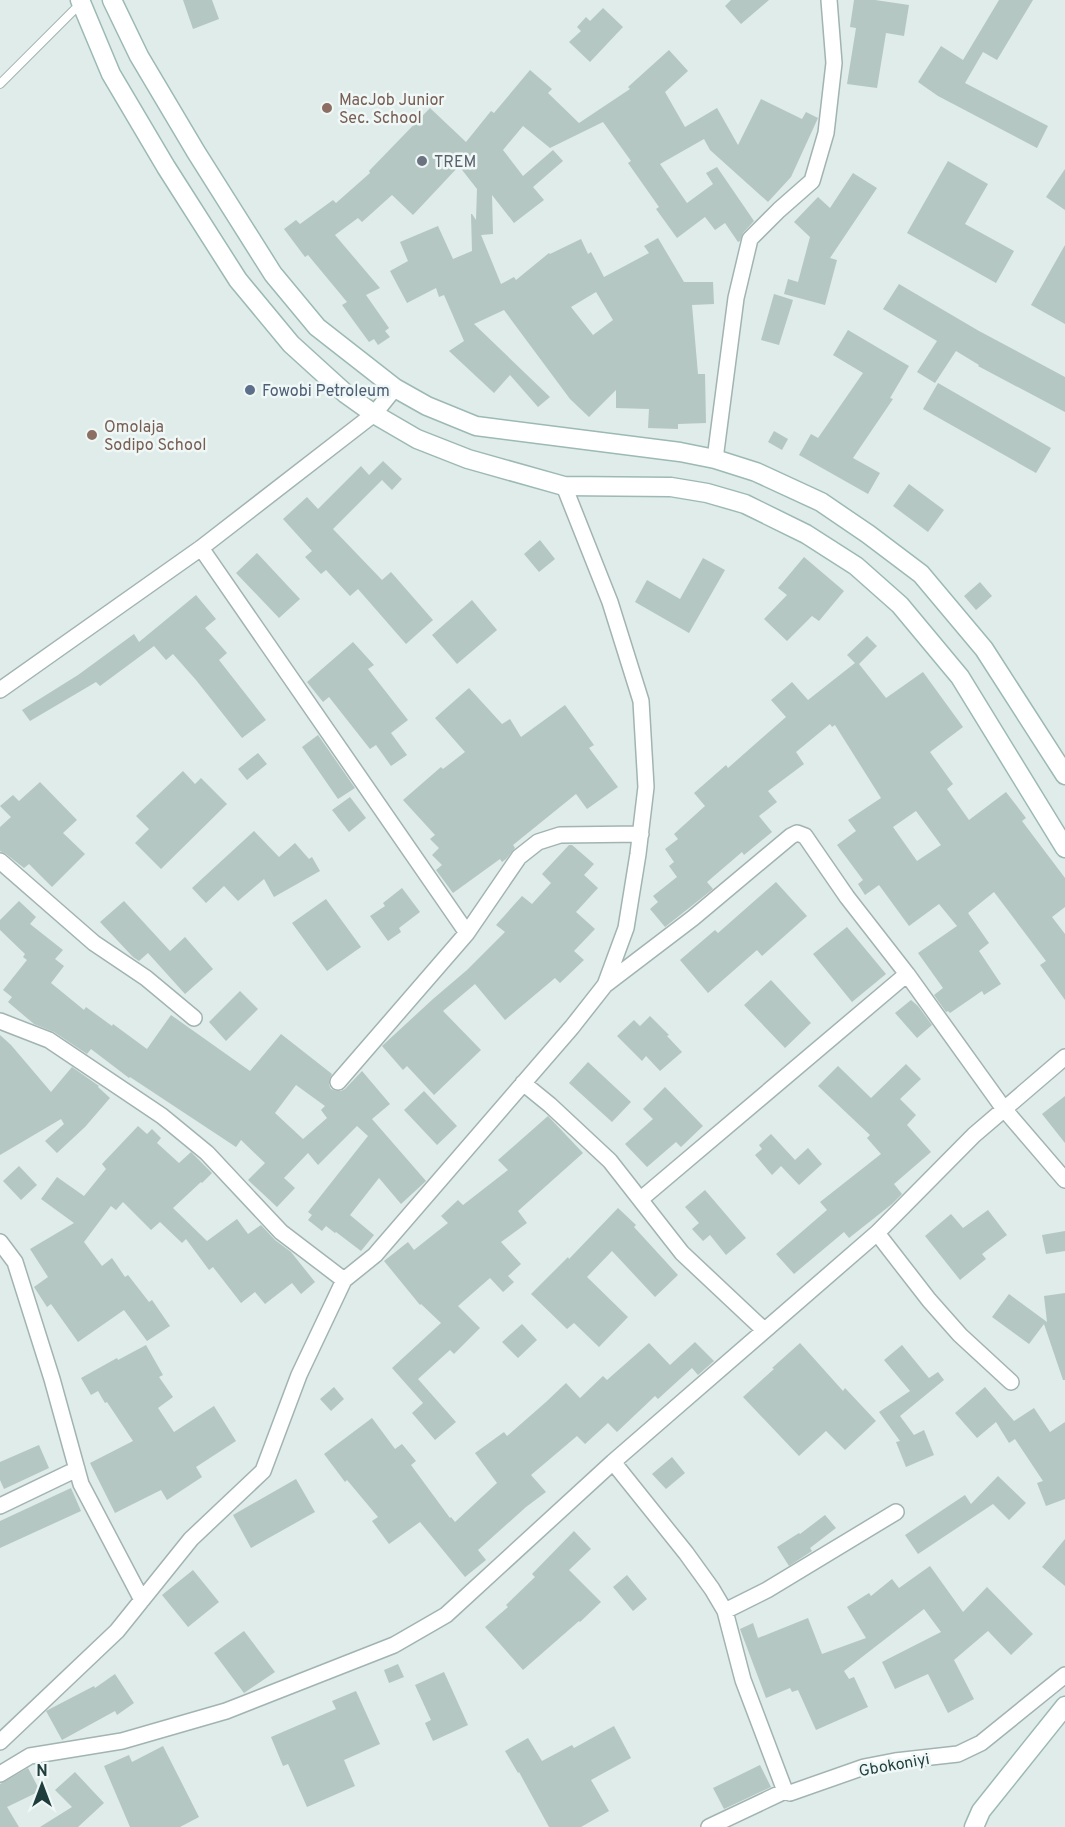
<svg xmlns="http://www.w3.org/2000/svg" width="1065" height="1827" viewBox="0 0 1065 1827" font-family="Overpass,sans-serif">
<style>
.building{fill:#b4c7c2;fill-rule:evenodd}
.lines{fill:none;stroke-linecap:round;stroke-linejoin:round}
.service-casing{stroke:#a1b4b2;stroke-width:10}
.minor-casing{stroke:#a1b4b2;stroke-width:18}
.secondary-casing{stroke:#9cb9b4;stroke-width:21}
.service{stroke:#fff;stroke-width:8}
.minor{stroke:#fff;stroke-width:15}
.secondary{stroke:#fff;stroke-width:18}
.education-dot{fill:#8d6e63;stroke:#eff8f6;stroke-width:2}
.worship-dot{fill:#6b7280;stroke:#eff8f6;stroke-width:2}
.service-dot{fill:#5c6f8a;stroke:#eff8f6;stroke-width:2}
.labels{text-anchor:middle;stroke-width:5;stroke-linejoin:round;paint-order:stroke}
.education-label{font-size:16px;fill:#785e54;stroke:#eff8f6;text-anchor:start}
.worship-label{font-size:16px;fill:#5b616d;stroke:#eff8f6;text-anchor:start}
.service-label{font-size:16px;fill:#4e5e75;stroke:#eff8f6;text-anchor:start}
.street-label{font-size:16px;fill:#1e3d3c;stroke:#eff8f6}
</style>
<rect width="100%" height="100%" fill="#dfece9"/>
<path class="building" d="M183 0H212L219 19 193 29Z
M731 0H769L741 24 725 6Z
M854 0H875L909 5 904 36 886 33 877 88 847 84 856 28 850 27Z
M999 0H1033L997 60 983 52 965 83 1048 126 1037 148 938 96 918 82 941 46 963 60Z
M603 8 623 27 590 62 569 42 581 31 577 27 586 17 590 21Z
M669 50 688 71 665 92 685 127 717 108 738 145 761 99 802 119 806 112 818 118 791 177 768 202 710 150 704 139 660 164 687 203 713 184 706 173 717 167 754 221 743 233 740 241 738 242 725 223 715 230 705 217 677 238 656 209 659 207 628 163 631 161 603 122 550 148 523 126 503 150 523 176 553 150 563 161 533 187 544 200 514 223 492 195 493 234 481 235 501 284 514 277 516 280 549 253 550 254 581 239 588 254 591 252 604 277 649 253 644 246 658 238 684 282H713L714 304 692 305 698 374H705L706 423 678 424V429L648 428 649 409 616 408V390L589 417 570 399 504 310 474 324 550 397 538 407 510 375 494 393 449 351 464 341 444 295 439 297 436 288 407 303 390 271 408 261 400 242 438 226 453 259 472 251 471 214H472L476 220 477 189 459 166 413 215 392 195 362 222 358 218 335 235 380 288 366 295 389 328 385 331 390 337 378 345 374 339 369 342 342 305 347 302 308 255 305 257 284 229 296 220 300 224 333 200 336 203 370 173 369 171 430 108 466 142 491 111 494 113 530 70 552 89 548 93 579 123 630 89 628 87ZM596 292 613 320 593 335 571 307Z
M948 161 988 184 965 224 1014 251 996 283 907 233Z
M1065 169V210L1046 197Z
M853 173 877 188 830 258 837 260 825 305 784 294 788 279 798 282 810 237 794 222 818 197 830 208Z
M1065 245V324L1031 305Z
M899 284 979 331 1065 377V412L978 366 979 365 956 351 935 383 917 372 937 341 883 309Z
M774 294 793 300 779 345 761 340Z
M848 330 909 366 890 398 893 399 853 458 880 473 868 494 799 455 811 434 818 438 863 373 833 355Z
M938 383 1051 448 1036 473 923 409Z
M774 431 788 439 782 450 768 442Z
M383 461 402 479 392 490 382 480 333 529 382 580 391 572 433 620 406 644 358 589 350 596 326 570 321 574 305 557 312 551 283 519 307 497 318 509 361 466 369 475Z
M909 484 944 510 928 532 893 506Z
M540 540 555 559 539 572 524 554Z
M257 553 300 599 279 618 236 573Z
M804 557 844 591 819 621 812 616 787 641 764 619 787 595 778 588Z
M703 558 725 570 689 633 635 602 647 580 680 599Z
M980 582 992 596 976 610 964 596Z
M196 595 216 619 205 628 227 653 219 660 266 720 242 738 196 680 173 654 166 660 154 646 100 686 96 682 30 721 22 710 78 675 134 634 139 642Z
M472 600 497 630 457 664 432 635Z
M867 636 877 646 859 664 886 698 923 672 963 727 930 752 953 784 947 789 969 820 1006 792 1026 818 1022 821 1065 878V907L1052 917 1065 934V1000L1040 965 1046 961 994 892 968 913 989 943 979 951 1001 984 984 995 982 991 950 1013 948 1011 946 1012 934 995 943 988 918 953 957 926 939 904 909 926 879 885 865 895 858 884 863 880 837 845 856 831 848 820 881 798 835 725 832 727 830 724 796 752 804 764 768 791 777 802 759 816 772 832 744 855 742 852 707 882 713 889 665 927 650 909 658 902 653 896 677 877 669 866 674 862 665 849 678 839 674 834 705 806 694 793 726 765 728 768 786 717 771 700 792 682 808 700 855 663 847 655ZM916 811 941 845 917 861 893 827Z
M353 642 374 665 368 669 408 720 391 733 407 755 391 766 376 745 370 749 329 697 323 702 307 682Z
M469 688 502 724 510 719 521 737 565 705 594 745 589 748 618 787 587 809 576 794 513 845 515 848 506 859 502 862 500 859 453 893 436 870 442 865 432 855 439 848 430 839 435 835 403 800 441 767 443 769 465 752 435 718Z
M318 735 355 788 338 799 302 747Z
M258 753 267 764 247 780 238 769Z
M183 771 195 784 201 778 227 804 161 869 135 843 149 829 136 816Z
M40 782 77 820 63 833 85 854 52 887 29 864 24 868 6 854 0 851V827L11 817 0 806 13 795 19 801Z
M350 797 366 818 349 832 332 810Z
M254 831 279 857 295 843 309 859 312 857 320 871 274 897 264 879 238 901 224 886 206 903 192 888Z
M569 845H572L594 864 584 875 598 888 576 912 595 929 574 951 584 960 560 983 555 978 505 1020 475 984 443 1011 481 1050 434 1095 407 1066 403 1070 382 1046 433 999 467 970 505 932 496 925 522 896 532 904 551 883 542 874Z
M776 882 807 916 762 956 757 950 708 993 680 960 715 930 718 933Z
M402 888 420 912 399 928 401 932 388 941 370 916 385 906 383 903Z
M326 899 361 947 327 971 292 923Z
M19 901 36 917 30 924 63 950 55 959 64 966 51 983 84 1010 86 1007 112 1026 113 1024 147 1049 171 1015 250 1071 281 1034 332 1074 329 1080V1085L331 1089 336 1091H341L345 1089 362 1071 390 1104 372 1119 426 1181 401 1204 379 1178 350 1215 374 1235 361 1251 336 1232 335 1233 326 1226 322 1231 308 1220 312 1215 308 1212 368 1136 357 1126 318 1165 308 1153 284 1178 295 1188 277 1207 248 1180 265 1163 241 1140 236 1147 130 1077 129 1078 91 1049 87 1054 54 1032 34 1024 8 1002 12 997 3 990 27 960 23 957 25 954 0 930V920ZM296 1085 325 1106 321 1110 327 1118 303 1139 275 1113Z
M124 901 170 951 185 937 213 969 185 994 148 953 139 961 133 957 100 922Z
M847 927 886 974 852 1002 813 954Z
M771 980 811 1023 785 1048 744 1005Z
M240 991 258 1009 226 1041 209 1022Z
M911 1000 918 1006 932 1025 917 1038 895 1013Z
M650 1016 669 1035 667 1036 682 1052 660 1071 646 1056 642 1061 617 1036 634 1020 640 1026Z
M0 1035 11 1045 51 1092 72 1067 99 1086 98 1087 110 1098 85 1127 57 1153 45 1141 64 1124 61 1119 0 1155Z
M588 1062 631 1102 612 1122 569 1083Z
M906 1064 921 1079 900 1099 916 1115 907 1125 931 1152 894 1184 902 1194 892 1204 849 1238 844 1232 794 1274 776 1254 827 1210 820 1202 881 1154 867 1138 870 1135 818 1086 838 1066 871 1098Z
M665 1087 703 1126 681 1147 676 1142 647 1167 625 1144 653 1119 643 1109Z
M424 1091 457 1126 437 1145 404 1110Z
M1065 1096V1143L1042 1114Z
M548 1116 583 1153 518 1211 527 1223 501 1242 521 1264 508 1276 514 1282 503 1292 490 1278 458 1306 480 1328 454 1354 450 1350 418 1379 456 1422 435 1440 412 1413 423 1403 392 1368 441 1323 421 1304 420 1305 384 1261 408 1242 414 1250 448 1223 441 1216 458 1200 463 1205 508 1170 498 1160Z
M138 1126 147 1134 152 1129 161 1138 157 1143 179 1163 191 1152 212 1173 202 1183 201 1182 173 1208 207 1241 237 1219 248 1234 261 1225 275 1240 291 1252 315 1282 301 1294 292 1283 265 1304 255 1292 241 1303 213 1267 209 1270 186 1239 182 1243 160 1222 151 1230 123 1202 116 1210 111 1206 84 1242 102 1266 112 1258 125 1277 128 1275 149 1302 152 1300 170 1326 147 1341 124 1310 78 1342 51 1304 47 1307 34 1287 48 1277 30 1249 74 1223 41 1199 57 1177 84 1196 106 1169 102 1164Z
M771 1134 795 1160 808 1148 822 1164 799 1185 781 1166 772 1175 755 1155 762 1149 759 1145Z
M19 1166 37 1185 21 1200 3 1181Z
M705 1190 746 1238 726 1255 710 1235 703 1241 692 1229 699 1223 685 1207Z
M618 1208 636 1225 634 1227 678 1275 655 1297 612 1251 587 1277 628 1317 599 1347 574 1323 567 1329 531 1294 568 1257 569 1259Z
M988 1210 1007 1235 982 1254 986 1259 960 1280 925 1236 951 1214 963 1228Z
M1065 1231V1251L1046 1254 1042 1235Z
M1065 1293V1380H1063L1044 1324 1029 1344 992 1317 1009 1294 1047 1322 1044 1296Z
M522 1324 537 1340 518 1358 502 1342Z
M695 1342 714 1361 698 1375 692 1368 658 1399 655 1396 617 1432 608 1423 585 1444 577 1436 531 1475 546 1492 526 1507 478 1550 486 1560 465 1577 420 1522 389 1544 372 1521 378 1517 347 1480 345 1482 324 1454 372 1418 395 1449 402 1444 416 1461 411 1465 450 1518 451 1517 455 1522 497 1483 475 1453 504 1432 507 1436 546 1402 566 1383 580 1398 603 1376 607 1380 649 1343 670 1365Z
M800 1343 843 1391 845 1388 876 1421 845 1450 826 1431 799 1456 743 1397 774 1369 772 1368Z
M146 1345 163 1375 159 1377 173 1397 158 1408 174 1432 214 1406 236 1441 196 1467 202 1477 167 1500 161 1490 115 1513 90 1463 133 1441 107 1402 105 1403 98 1391 91 1395 81 1378 117 1358 118 1360Z
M902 1345 929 1378 938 1372 944 1380 900 1416 914 1435 924 1430 934 1455 906 1467 896 1442 900 1441 879 1412 910 1391 884 1360Z
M334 1387 344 1399 331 1411 320 1399Z
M985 1387 1014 1421 1034 1408 1050 1432 1065 1422V1499L1046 1506 1037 1483 1043 1481 1015 1439 1009 1443 996 1422 977 1438 955 1413Z
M39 1445 49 1468 4 1489 0 1480V1462Z
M672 1457 685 1473 666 1489 652 1474Z
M998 1476 1026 1503 1009 1520 993 1504 918 1554 905 1535 965 1495 971 1504Z
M296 1479 315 1512 251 1548 233 1515Z
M71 1488 81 1511 0 1548V1521Z
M825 1515 836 1528 810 1548 812 1551 789 1566 777 1547 799 1533 800 1534Z
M574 1531 591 1549 569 1570 601 1602 580 1622 579 1621 523 1670 485 1627 508 1607 506 1605 535 1577 532 1574Z
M1065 1539V1586L1042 1567Z
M930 1566 963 1612 987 1587 1033 1634 1011 1655 988 1631 954 1660 974 1699 948 1713 928 1674 895 1689 882 1662 941 1632 924 1609 844 1671 849 1679 854 1677 868 1707 816 1730 798 1690 792 1692 790 1688 766 1698 740 1629 753 1623 758 1638 808 1618 822 1654 866 1638 847 1607 869 1593 871 1596 892 1579 899 1588Z
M193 1570 219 1602 188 1627 162 1595Z
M627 1575 647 1599 633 1611 613 1587Z
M244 1631 275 1672 244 1693 214 1653Z
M398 1664 404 1677 389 1683 384 1670Z
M444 1672 468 1725 433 1741 425 1723 431 1720 415 1685Z
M115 1674 134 1703 117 1715 115 1711 62 1740 46 1711 94 1686 95 1688Z
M356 1691 380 1744 344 1760 355 1786 307 1807 288 1764 283 1766 271 1737 336 1709 332 1701Z
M614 1726 631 1758 591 1780 609 1811 581 1827H549L519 1772 518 1773 505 1751 528 1738 542 1761 572 1745 574 1748Z
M163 1746 199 1817 180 1827H130L104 1766 129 1755 132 1762Z
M760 1765 771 1787 724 1809 713 1788Z
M28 1768 40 1791 7 1807 19 1827H0V1784Z
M75 1772 104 1803 78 1827H40L72 1807 55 1790Z"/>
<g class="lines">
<g class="service-casing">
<path id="service" d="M0 84 80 4"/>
</g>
<g class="minor-casing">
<path id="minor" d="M715 459 736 298 750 239 779 210 812 181 826 133 834 63 829 0
M201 548 467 933
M0 690 201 548 374 414 395 388
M0 861 94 943 146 978 194 1018
M605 985 693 918 791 836 797 833 805 836 847 897 907 974 1004 1109 1065 1180
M0 1021 49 1040 162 1116 207 1153 281 1232 344 1280
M338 1082 467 933 519 857 538 842 560 835 641 834
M523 1083 550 1105 610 1161 682 1253 764 1330
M641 1199 907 974
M877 1233 929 1300 960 1335 1011 1382
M0 1242 15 1262 52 1379 81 1484 142 1600
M613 1462 686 1553 712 1589 725 1611 743 1680 785 1791
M0 1506 77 1469
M725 1611 767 1590 896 1512
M0 1742 117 1631 191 1539 263 1471 299 1375 344 1280 375 1255 572 1027 605 985 626 928 638 854 646 787 641 701 610 602 564 486
M0 1774 30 1756 122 1741 226 1711 394 1645 446 1615 613 1462 877 1233 974 1135 1065 1057
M709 1827 785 1791 790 1793 864 1767 895 1761 958 1754 981 1743 1065 1675"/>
</g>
<g class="secondary-casing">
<path id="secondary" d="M80 0 111 74 166 167 238 280 291 344 346 394 374 414 417 439 468 459 564 486 671 487 707 493 745 504 806 534 856 566 900 605 960 677 1065 848
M112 0 139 56 196 152 273 274 317 327 395 388 427 406 476 426 680 452 715 459 756 472 821 502 868 534 921 574 984 649 1065 775
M974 1827 981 1811 1065 1706"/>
</g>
<use href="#service" class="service"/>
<use href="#minor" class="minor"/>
<use href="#secondary" class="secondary"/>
</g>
<g class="education-dot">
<circle cx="327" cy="108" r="6"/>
<circle cx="92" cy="435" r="6"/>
</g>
<circle class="worship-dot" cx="422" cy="161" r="6"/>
<circle class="service-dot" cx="250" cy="390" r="6"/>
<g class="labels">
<g class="education-label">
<text x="339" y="105">MacJob Junior<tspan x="339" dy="18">Sec. School</tspan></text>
<text x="104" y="432">Omolaja<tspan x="104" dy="18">Sodipo School</tspan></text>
</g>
<g class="worship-label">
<text x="434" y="167">TREM</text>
</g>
<g class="service-label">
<text x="262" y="396">Fowobi Petroleum</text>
</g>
<g class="street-label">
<text transform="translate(894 1764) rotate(-10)" y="6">Gbokoniyi</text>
</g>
</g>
<g transform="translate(42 1785)" stroke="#eff8f6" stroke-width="4.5" paint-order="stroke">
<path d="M0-4.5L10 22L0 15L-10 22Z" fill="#1e3d3c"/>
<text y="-9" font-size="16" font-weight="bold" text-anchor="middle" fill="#1e3d3c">N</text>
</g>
</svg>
